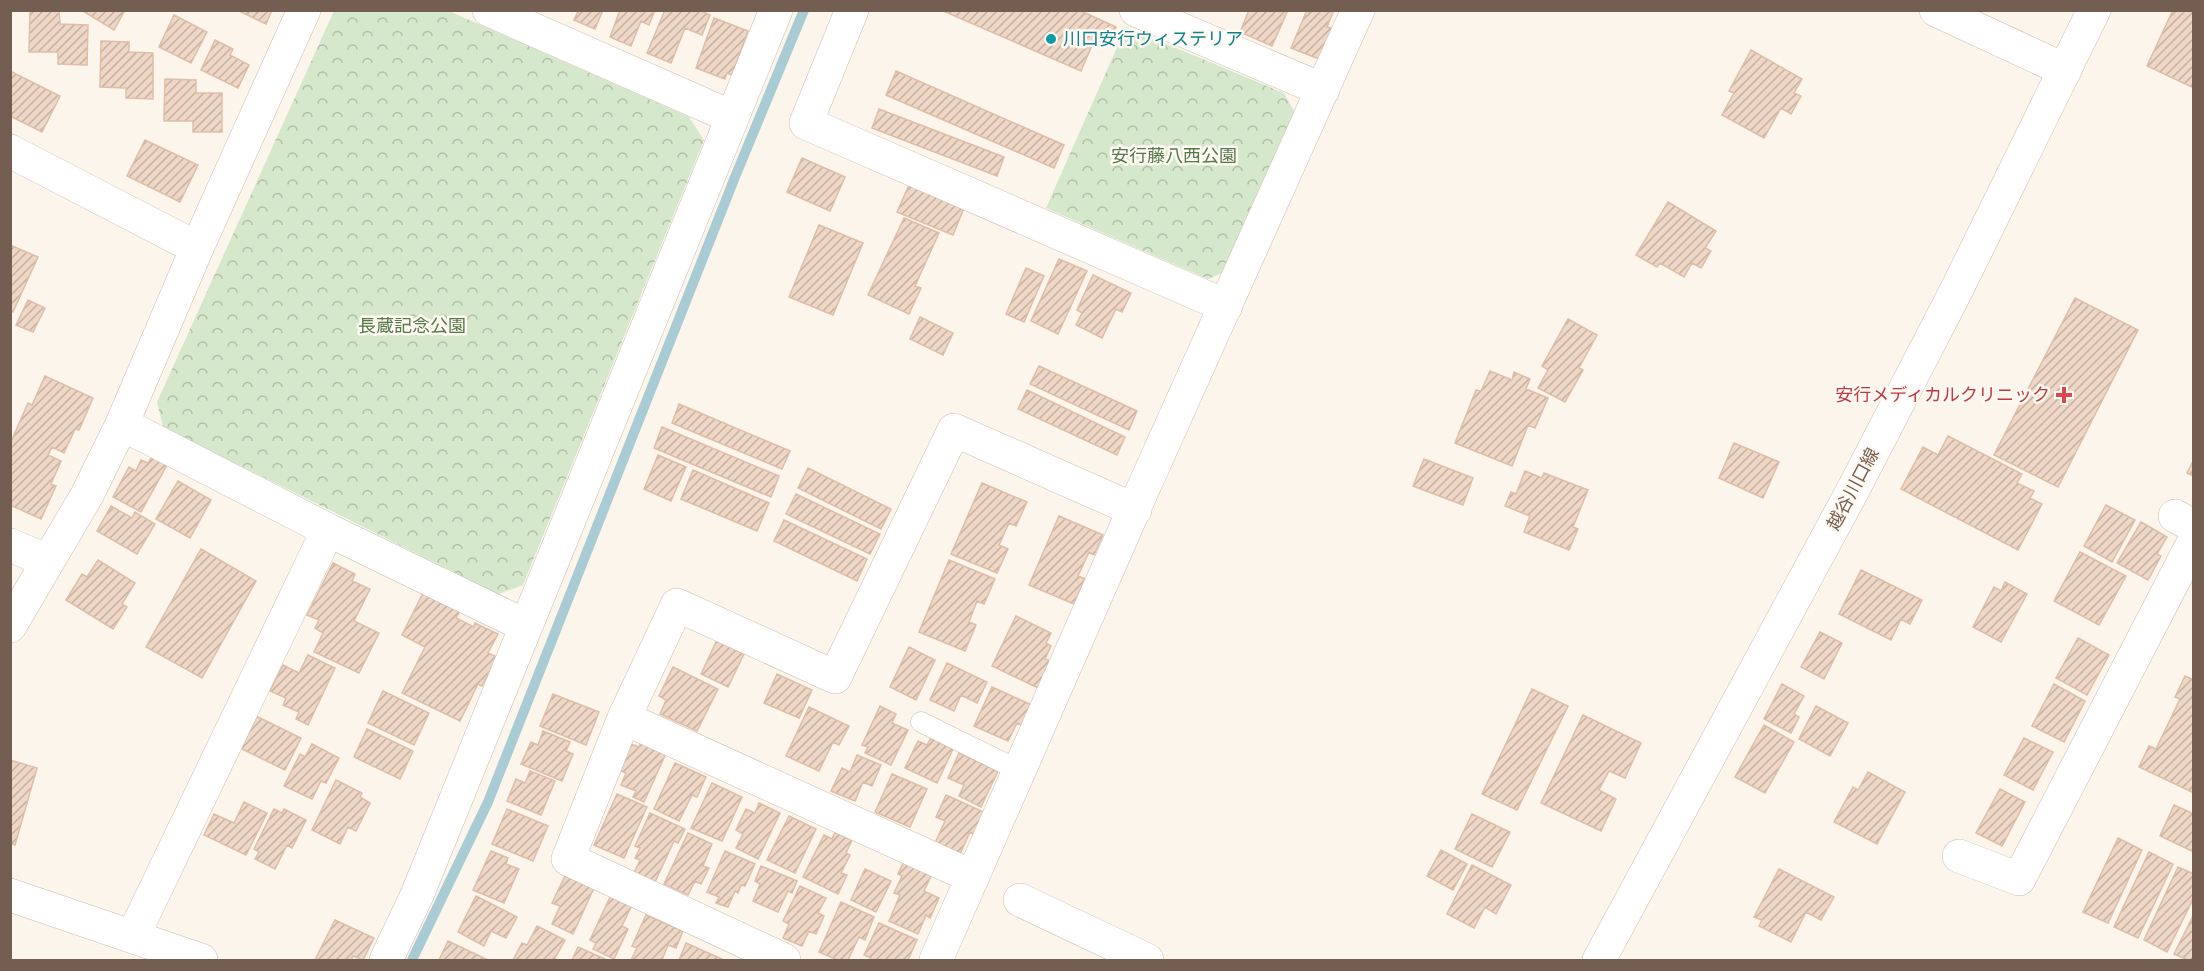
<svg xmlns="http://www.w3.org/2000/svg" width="2204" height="971" viewBox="0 0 2204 971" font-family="Roboto,'Noto Sans JP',sans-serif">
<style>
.park{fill:url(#park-crowns)}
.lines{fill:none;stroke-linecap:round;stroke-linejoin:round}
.stream{stroke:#a9ccd4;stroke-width:10}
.building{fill:url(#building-hatch);stroke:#dfbea8;stroke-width:1.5}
.service-casing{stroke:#cdbeb2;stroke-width:21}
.minor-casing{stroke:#cdbeb2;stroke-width:34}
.tertiary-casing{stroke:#cdbeb2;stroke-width:34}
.secondary-casing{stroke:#cfbfb0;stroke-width:34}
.service{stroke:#fff;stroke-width:20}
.minor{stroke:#fff;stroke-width:33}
.tertiary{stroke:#fff;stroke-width:33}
.secondary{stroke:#fff;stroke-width:33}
.culture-dot{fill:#0f9aa8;stroke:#fef9f2;stroke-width:2}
.health-dot{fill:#e0444e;stroke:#fef9f2;stroke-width:2}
.labels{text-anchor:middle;stroke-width:5;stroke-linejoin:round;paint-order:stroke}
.culture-label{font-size:18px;fill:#0d838f;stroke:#fef9f2;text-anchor:start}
.park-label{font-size:18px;fill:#56784a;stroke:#fef9f2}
.health-label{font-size:18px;fill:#be3a42;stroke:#fef9f2;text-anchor:end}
.street-label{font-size:18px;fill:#745e51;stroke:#fef9f2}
</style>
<defs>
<pattern id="park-crowns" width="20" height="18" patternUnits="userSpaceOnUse" patternTransform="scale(1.5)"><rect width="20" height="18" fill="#d6e8cb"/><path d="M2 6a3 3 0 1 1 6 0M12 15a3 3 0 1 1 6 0" fill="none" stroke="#b2bfa7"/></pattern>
<pattern id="building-hatch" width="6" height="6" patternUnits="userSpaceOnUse" patternTransform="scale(1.5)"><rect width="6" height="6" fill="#eed7c6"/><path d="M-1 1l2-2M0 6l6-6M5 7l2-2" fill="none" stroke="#c5b2a3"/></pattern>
</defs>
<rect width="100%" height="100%" fill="#fbf5ec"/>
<path class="park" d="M334 11H449L689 117 704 140 523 585 498 594 163 427 157 402Z
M1126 27 1284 93 1297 117 1227 271 1208 279 1046 208Z"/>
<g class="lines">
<path class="stream" d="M412 960 488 802 735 177 804 10"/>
</g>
<path class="building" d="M30 10 59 11 60 24 88 25 87 65 58 64V52H29Z
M81 10H125L114 30Z
M237 10H272L266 24Z
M576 10H603L595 29 574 20 578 11Z
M620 10H655L649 25 641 21 631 46 610 37Z
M665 10H699L710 15 702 35 685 28 671 63 647 53Z
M941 10H1079L1116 27 1110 42 1096 36 1081 71Z
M1249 10H1288L1272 46 1240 32Z
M1307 10H1334L1327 27 1332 28 1319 59 1291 48Z
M2173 10H2194V88L2147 66Z
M174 15 207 32 191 63 159 47Z
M714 18 748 31 732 75 727 73 725 79 696 68Z
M215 40 233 49 230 55 249 65 238 88 201 70Z
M101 41 129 42V52L153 53V99L126 98V88L100 87Z
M1751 50 1802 79 1794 93 1801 96 1791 114 1781 108 1764 138 1722 115 1734 93 1729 91Z
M10 71 60 96 42 132 10 116Z
M896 71 1064 145 1054 168 886 95Z
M165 79 196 80V93H222V132H193V121H164Z
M879 109 1004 157 997 176 872 128Z
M145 140 198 165 180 202 127 176Z
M802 158 845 177 830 211 787 192Z
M909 185 964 208 953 235 897 212Z
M1668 202 1716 231 1705 248 1711 251 1701 268 1692 263 1684 277 1660 263 1657 267 1636 255Z
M904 218 939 233 915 286 921 288 909 314 868 295Z
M819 225 863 243 833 315 789 297Z
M10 245 38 257 13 312 10 310Z
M1059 259 1087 271 1058 334 1031 321Z
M1026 268 1044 276 1024 322 1006 314Z
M1093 275 1131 293 1122 312 1116 309 1102 338 1076 325 1082 313 1077 310Z
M2075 298 2138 330 2058 487 1994 455Z
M28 300 45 308 33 332 16 325Z
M920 317 953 333 943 355 910 339Z
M1568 319 1597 335 1579 368 1583 370 1565 402 1538 388 1548 370 1542 366Z
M1039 366 1137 411 1129 430 1030 384Z
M1490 371 1512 380 1514 372 1530 379 1526 389 1548 398 1535 428 1528 425 1512 466 1455 443 1476 390 1481 391Z
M45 376 93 398 79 430 75 429 64 453 52 447 48 455 61 461 51 484 56 486 41 519 10 505V444L28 403 32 405Z
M1027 390 1125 437 1117 455 1018 409Z
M679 404 790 451 782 469 672 423Z
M662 427 779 476 771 497 654 448Z
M1948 436 2022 474 2017 483 2034 491 2030 498 2042 504 2018 550 1901 489 1923 447 1938 455Z
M1734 443 1779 462 1763 498 1719 478Z
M658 455 686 467 671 501 644 489Z
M152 457 167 465 141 512 113 497 129 467 136 471 141 460 148 463Z
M1424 459 1473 478 1463 505 1413 486Z
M2194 459V476L2187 473Z
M808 468 891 509 881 529 798 488Z
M693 470 769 503 757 531 681 499Z
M1525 471 1542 478 1544 473 1588 490 1573 527 1578 529 1569 550 1524 532 1530 516 1505 506 1511 492 1516 494Z
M178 481 211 500 190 538 156 519Z
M982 483 1027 502 1016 526 1009 523 999 545 1008 549 997 573 951 554Z
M796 494 880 534 870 554 786 514Z
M2106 505 2135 520 2112 562 2084 546Z
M111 506 132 518 135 512 155 524 137 554 97 531Z
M1059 516 1103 535 1094 555 1089 552 1078 576 1085 579 1074 604 1029 585Z
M784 520 867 559 857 581 774 541Z
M2141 522 2167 537 2157 554 2161 556 2148 580 2117 563Z
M201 549 256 581 202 678 146 647Z
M2080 552 2126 576 2099 625 2054 601Z
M98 560 135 583 122 604 127 607 113 629 66 600 82 574 87 577Z
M949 560 995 579 984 604 977 601 969 622 976 625 965 651 919 632Z
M333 563 355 574 352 581 370 589 354 621 379 633 359 673 314 652 323 633 315 628 319 620 307 615Z
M1861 570 1922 600 1910 624 1901 619 1891 640 1839 614Z
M2005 582 2027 594 2001 642 1973 627 1994 587 2001 591Z
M423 593 460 611 456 618 474 627 475 623 498 634 488 653 497 657 482 686 478 684 460 721 402 693 425 647 402 635Z
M1016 616 1051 633 1046 643 1051 646 1045 659 1051 661 1038 688 992 666Z
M1820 632 1842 643 1824 679 1801 667Z
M2078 638 2109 655 2087 695 2056 678Z
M717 640 744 654 728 687 701 674Z
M909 647 935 660 916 700 890 687Z
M308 655 335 668 308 725 296 719 299 712 283 705 286 698 270 691 283 665 299 673Z
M947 663 987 682 977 703 961 695 954 711 930 700Z
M673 667 718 689 697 731 660 714 666 700 659 696Z
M777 674 812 690 799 718 764 703Z
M2185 676 2194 680V793L2139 767 2149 746 2156 749 2180 699 2175 697Z
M1782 684 1804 696 1794 714 1799 717 1791 733 1764 719Z
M2054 684 2085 701 2064 742 2032 726Z
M992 687 1036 707 1027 728 1017 723 1008 741 974 726Z
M1532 689 1568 706 1517 810 1482 794Z
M383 691 429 713 414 745 368 723Z
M553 694 599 712 586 745 540 726Z
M880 706 896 714 892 723 908 730 891 765 865 753 868 747 862 745Z
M1816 706 1848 723 1830 756 1799 739Z
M809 707 849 726 839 745 833 742 819 771 786 756Z
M1583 715 1641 743 1625 778 1609 771 1599 790 1616 799 1601 831 1541 803Z
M256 716 301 738 285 770 240 748Z
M1764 725 1794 742 1765 793 1735 777Z
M367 729 413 751 400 779 354 757Z
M543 731 570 742 566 751 573 754 562 781 521 764 531 742 538 745Z
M931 738 953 749 937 783 905 768 918 741 927 745Z
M2024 738 2053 752 2033 790 2004 775Z
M642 740 667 751 644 802 633 797 636 791 621 785 626 773 619 770 631 744 639 747Z
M312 744 339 758 326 783 321 781 312 799 284 786 300 754 305 757Z
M959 753 998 771 981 807 959 796 964 785 948 778Z
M857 755 881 765 872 786 863 782 855 801 831 791 842 768 850 772Z
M10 760 37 768 15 845 10 843Z
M675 763 706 777 697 797 692 795 679 821 654 809Z
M530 771 555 781 541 815 507 801 516 779 525 783Z
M1868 772 1905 792 1877 844 1834 822 1853 787 1858 790Z
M892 774 927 789 910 827 875 812Z
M336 780 362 793 360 797 370 803 356 831 348 827 340 844 312 830Z
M712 783 742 797 722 841 691 828Z
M2000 789 2025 802 2002 846 1976 833Z
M617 794 647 807 624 858 594 845Z
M946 795 986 813 976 835 970 832 960 854 935 843 945 821 936 817Z
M244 802 267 813 246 855 204 835 214 814 234 823Z
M759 803 780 813 758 859 736 848 743 834 736 830 746 809 755 813Z
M2174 805 2194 814V852L2160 836Z
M274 809 282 813 284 809 306 820 292 848 287 845 275 869 255 859 259 852 254 849Z
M507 809 548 826 533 861 492 844Z
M650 813 685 829 678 843 674 841 655 882 634 873 640 860 635 858 640 848 635 846Z
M1472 814 1510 832 1492 867 1455 849Z
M789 816 816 829 795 873 767 860Z
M835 832 852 840 846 853 850 855 841 873 847 875 838 894 803 877 824 835 832 839Z
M688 833 712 844 703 866 709 868 701 884 695 881 688 895 664 884Z
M2118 838 2142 850 2108 923 2083 912Z
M1441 850 1467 864 1453 890 1427 876Z
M491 851 508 858 506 864 519 869 504 903 473 890Z
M725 851 755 864 745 886 741 885 738 893 735 891 728 907 716 903 719 897 707 892Z
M2149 852 2173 864 2138 938 2114 927Z
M904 861 932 874 924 891 939 898 930 918 926 915 918 934 889 921 900 895 894 893 902 876 898 874Z
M1472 865 1511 885 1496 914 1485 907 1474 928 1447 914Z
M761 866 797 881 792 893 788 891 778 912 753 901 760 884 755 881Z
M2178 867 2194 874V897L2167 952 2144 940Z
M865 869 891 881 876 912 851 900Z
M1779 869 1834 897 1821 920 1806 912 1791 942 1759 926 1762 920 1754 917Z
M565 876 594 888 573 934 552 924 560 906 552 903Z
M800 886 826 898 818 913 824 916 816 934 809 931 802 946 783 938 789 924 783 921Z
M611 895 632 905 622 926 628 929 614 959 593 949 596 943 590 940Z
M476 896 517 917 506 938 491 931 484 946 458 932Z
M841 902 874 917 865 940 859 937 848 960H838L819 952Z
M2194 914V960H2188L2174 954Z
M646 915 683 931 676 948 668 945 662 960H631L637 948 632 946Z
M335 920 374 938 363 960 353 956 351 960H315Z
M879 923 917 940 908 960H870L871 958 864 955Z
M537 926 565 940 554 960H513L522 943 527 945Z
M448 941 488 960H439Z
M686 943 724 960H679Z
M578 947 607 960H572Z"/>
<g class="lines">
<g class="service-casing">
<path id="service" d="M921 722 1020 771"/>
</g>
<g class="minor-casing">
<path id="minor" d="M489 10 732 117
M852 10 806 123 1226 306
M1136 10 1323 90
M1936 10 2065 70
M10 151 197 248
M122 424 328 530 526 626
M2175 516 2194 526
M10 545 47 561
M624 718 677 605 835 677 954 430 1135 510
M1959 856 2019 879 2194 541
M10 895 201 960
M1020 900 1147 960
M133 936 328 530
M386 960 417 895 776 10
M784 960 568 859 624 718 973 877
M936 960 1142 491 1358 10"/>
</g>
<g class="tertiary-casing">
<path id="tertiary" d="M10 626 87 495 122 424 197 248 304 10"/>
</g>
<g class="secondary-casing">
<path id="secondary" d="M1599 960 1854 488 1957 289 2094 10"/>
</g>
<use href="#service" class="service"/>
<use href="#minor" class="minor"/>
<use href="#tertiary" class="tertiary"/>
<use href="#secondary" class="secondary"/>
</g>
<circle class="culture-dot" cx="1051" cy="39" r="6"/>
<path class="health-dot" d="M2061 386h6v6h6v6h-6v6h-6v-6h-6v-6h6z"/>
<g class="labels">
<g class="culture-label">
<text x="1063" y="45">川口安行ウィステリア</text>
</g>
<g class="park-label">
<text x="1174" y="162">安行藤八西公園</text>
<text x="412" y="332">長蔵記念公園</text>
</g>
<g class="health-label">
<text x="2050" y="401">安行メディカルクリニック</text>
</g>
<g class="street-label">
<text transform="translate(1853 489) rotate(-62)" y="6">越谷川口線</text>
</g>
</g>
<rect width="2204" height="971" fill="none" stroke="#745e51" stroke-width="24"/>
</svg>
